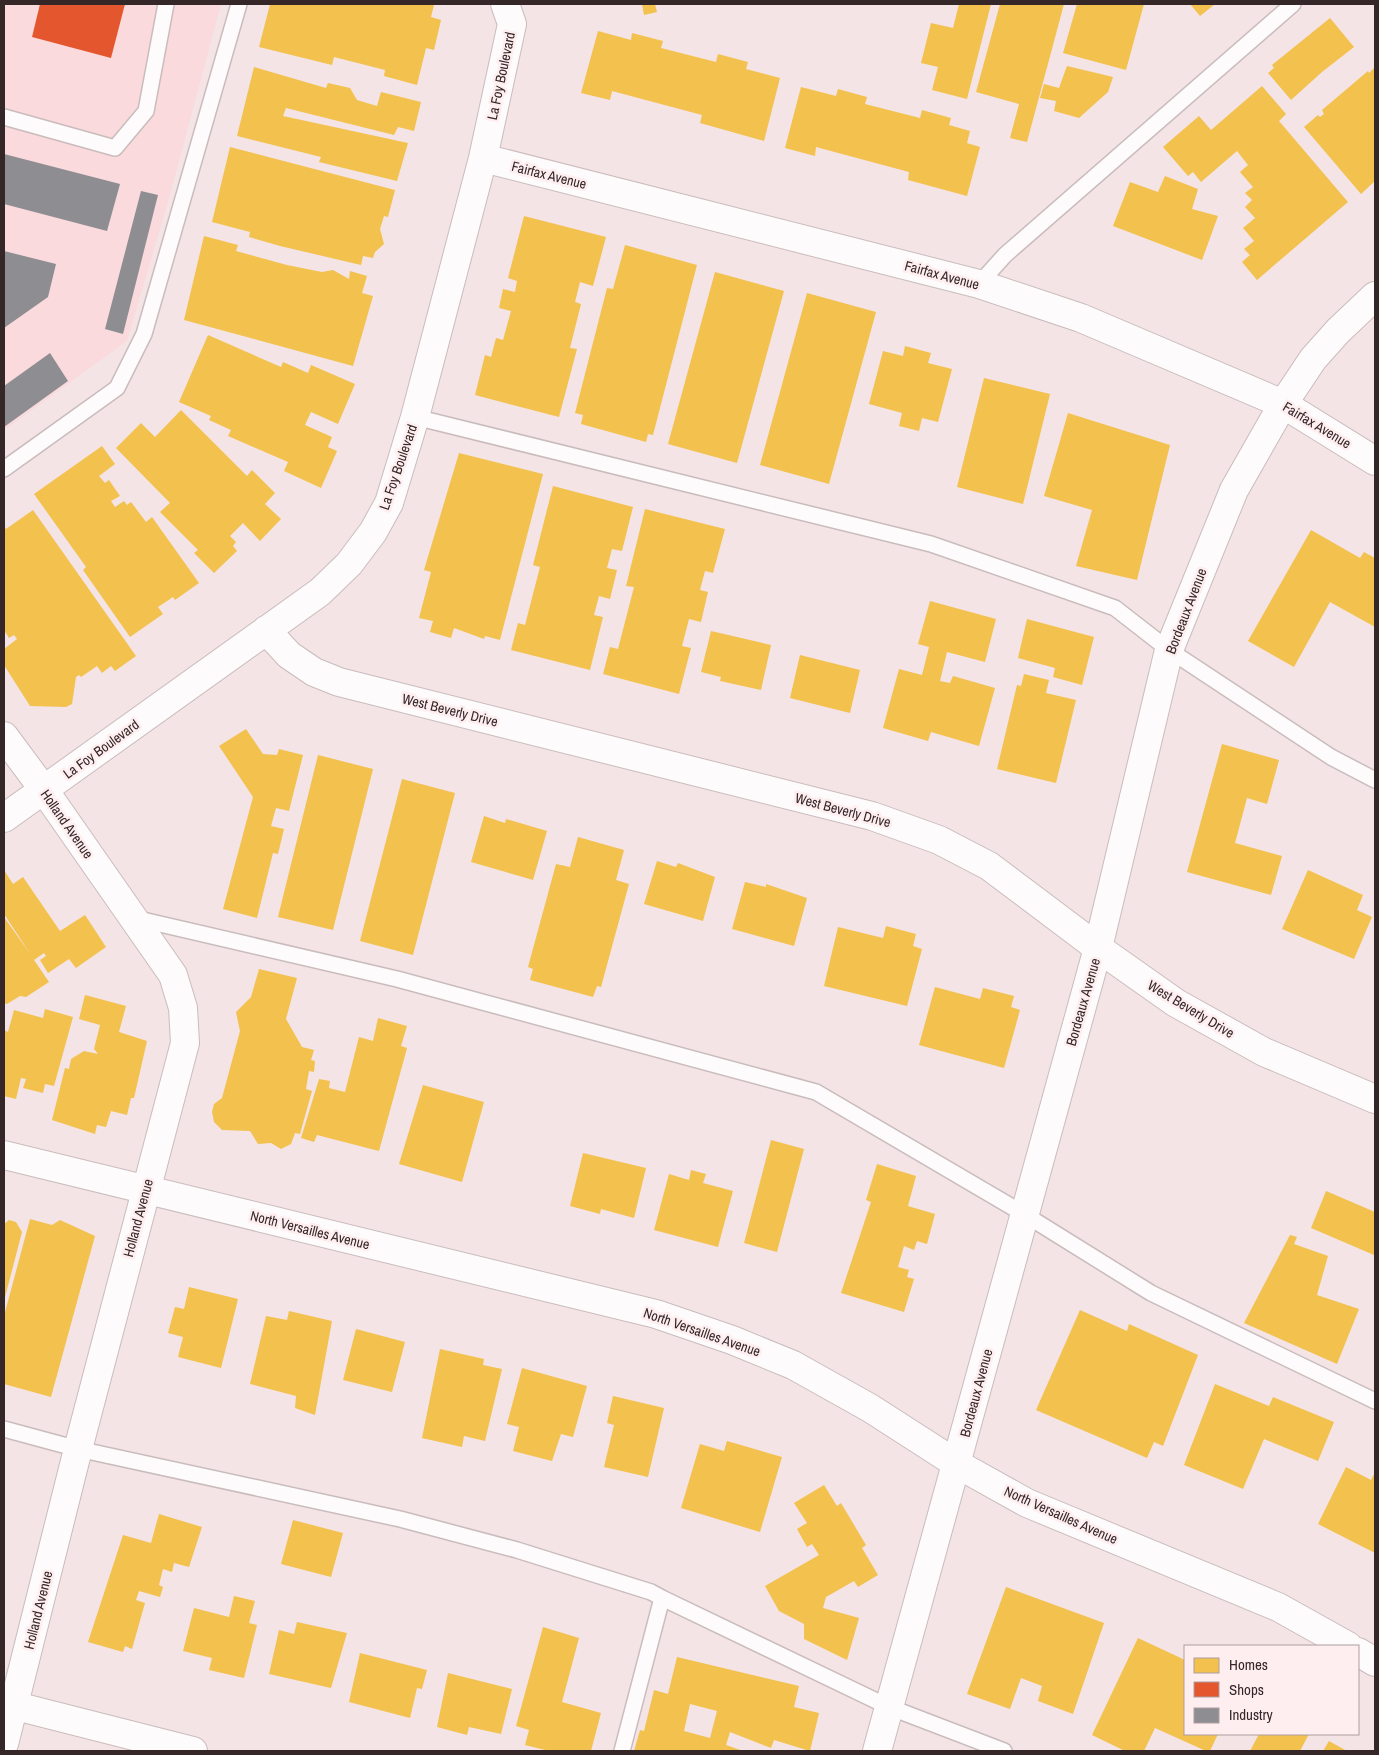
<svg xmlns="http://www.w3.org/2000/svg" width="1379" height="1755" viewBox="0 0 1379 1755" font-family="'Archivo Narrow',sans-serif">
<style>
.built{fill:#fadadc}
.homes{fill:#f2c14e;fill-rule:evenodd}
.shops{fill:#e4572e}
.industry{fill:#8d8d92}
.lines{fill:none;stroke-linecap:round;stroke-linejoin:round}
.service-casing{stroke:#cabcbd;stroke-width:18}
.minor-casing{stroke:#cabcbd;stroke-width:30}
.service{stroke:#fdfbfb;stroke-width:15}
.minor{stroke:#fdfbfb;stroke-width:28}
.labels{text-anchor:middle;stroke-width:5;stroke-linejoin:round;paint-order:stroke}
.street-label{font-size:14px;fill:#352728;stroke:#feeef0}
</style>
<rect width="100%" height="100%" fill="#f4e4e5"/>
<path class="built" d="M4 4H221L169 198 127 341 4 430Z"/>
<path class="homes" d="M270 4H427L434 5 431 17 441 20 434 50 426 48 417 85 384 76 385 70 334 57 332 65 259 47Z
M642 4H655L657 12 644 15Z
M959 4H991L967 99 932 90 938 67 921 63 931 23 953 28Z
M1000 4H1064L1027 142 1010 138 1019 104 976 92Z
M1077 4H1144L1126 70 1063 53Z
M1190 4H1215L1200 16Z
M1330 18 1354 47 1322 72 1291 100 1268 73 1274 68 1272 65Z
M598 31 631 40 632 33 663 41 661 48 716 62 718 54 748 62 746 69 780 78 764 141 700 123 702 115 612 91 610 100 581 93Z
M1067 66 1113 77 1108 92 1079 118 1054 111 1056 101 1040 98 1044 84 1059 88Z
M254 67 326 88 328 83 350 88 357 100 377 106 381 92 421 102 414 131 398 127 394 135 286 108 283 116 408 143 397 181 319 162 321 157 237 136Z
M1375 67V181L1361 194 1304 127 1318 115 1320 117 1324 114 1322 110 1368 71 1369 73Z
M1262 86 1286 114 1279 121 1348 202 1257 280 1242 262 1250 255 1244 249 1254 241 1243 228 1255 218 1245 207 1252 200 1245 193 1253 187 1240 172 1248 165 1237 151 1201 182 1193 172 1188 176 1163 147 1199 116 1211 130Z
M801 87 836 96 838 89 867 97 865 104 920 118 922 110 951 118 949 125 970 131 967 143 980 147 967 196 908 180 909 172 816 147 815 156 785 148Z
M230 147 395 190 388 217 384 216 380 229 384 244 375 252 373 258 363 256 361 265 280 246 249 237 250 232 212 222Z
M1165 176 1198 189 1192 209 1218 216 1202 260 1113 226 1130 182 1158 192Z
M524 216 606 237 593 286 580 282 575 302 581 304 570 348 577 349 559 417 475 395 485 355 491 357 496 338 503 340 511 311 499 308 503 289 515 292 517 281 508 278Z
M204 236 238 245 236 251 287 265 322 272 333 270 349 279 350 271 367 276 362 293 373 296 353 366 184 320Z
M625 245 697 265 653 435 648 434 646 442 581 424 583 415 575 413 607 288 613 289Z
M715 272 784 291 737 463 668 444Z
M807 293 876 312 829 484 760 465Z
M208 335 281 367 283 362 308 373 311 365 355 384 338 424 311 412 305 425 332 437 328 447 337 451 321 488 284 471 288 462 228 436 231 430 209 420 211 416 179 402Z
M905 346 931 353 928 363 952 369 938 422 922 418 919 431 899 426 902 413 869 404 883 351 903 356Z
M984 378 1050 394 1023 504 957 487Z
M181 410 247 476 252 470 275 493 265 504 281 519 260 541 243 523 230 536 236 542 233 546 237 551 214 573 194 553 198 550 160 512 170 503 116 448 141 423 155 437Z
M1068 413 1170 445 1137 580 1076 566 1092 510 1044 496Z
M102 446 115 464 99 476 105 483 109 480 120 496 111 501 115 507 124 501 127 505 131 502 146 522 152 517 199 583 175 600 173 597 158 607 163 614 130 637 83 570 86 567 34 494Z
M459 453 543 474 500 640 485 636 484 639 454 628 451 638 430 632 433 621 419 618 431 572 424 570Z
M553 486 633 507 622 551 612 549 607 568 617 570 610 599 599 596 594 615 603 617 590 670 511 650 518 623 525 625 540 567 533 565Z
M645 509 725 529 713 573 705 571 700 590 708 592 701 622 689 619 682 646 691 648 679 694 603 674 610 647 618 649 634 587 626 586Z
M33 510 136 656 115 671 111 666 102 673 97 666 81 677 79 675 76 677 72 704 66 707 30 706 4 665V649L17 639 14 635 9 638 4 630V525L6 529Z
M1311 530 1360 558 1364 552 1375 558V627L1330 602 1294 667 1248 641Z
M930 601 996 619 985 662 947 652 940 681 950 683 953 676 995 688 979 746 931 732 928 741 883 728 899 669 922 675 929 647 918 644Z
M1027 619 1094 637 1082 685 1053 677 1055 668 1018 658Z
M711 631 771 645 761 690 720 681 721 677 701 672Z
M800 655 860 670 850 713 790 698Z
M1024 674 1049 680 1046 693 1076 700 1056 783 997 769 1017 685 1021 686Z
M246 729 263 754 277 755 279 749 303 755 289 811 276 808 271 826 284 829 278 854 273 853 257 918 223 909 253 797 219 746Z
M1222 744 1279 760 1267 804 1247 798 1235 843 1282 856 1271 895 1187 872Z
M318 755 373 769 333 930 278 917Z
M402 779 455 793 413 955 360 941Z
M484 816 505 823 506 819 547 831 533 880 471 862Z
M578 837 624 850 616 880 629 884 601 987 597 986 593 997 530 980 533 969 528 967 556 864 570 867Z
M657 861 676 867 678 863 715 877 703 921 644 904Z
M4 870 13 884 23 877 60 931 85 915 106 947 76 968 69 959 48 973 40 960 46 956 44 953 34 960 49 982 26 997 20 996 7 1004 4 1003V917L31 955 4 914Z
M1308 870 1363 895 1357 910 1372 917 1354 959 1282 929Z
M745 882 766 887V884L807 898 794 946 732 929Z
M886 926 916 934 913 946 922 949 907 1006 824 986 838 927 883 938Z
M259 969 297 978 286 1019 302 1047 314 1050 311 1060 315 1061 314 1072 309 1071 306 1089 312 1091 300 1134 295 1133 291 1144 281 1149 271 1143 258 1144 250 1131 222 1130 214 1122 212 1112 214 1104 222 1098 240 1031 236 1012 251 997Z
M935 987 980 999 983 988 1014 996 1011 1007 1020 1010 1004 1068 919 1045Z
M85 995 126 1006 119 1032 147 1041 134 1098H131L127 1115 111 1111 106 1127 97 1125 95 1134 52 1120 65 1068 69 1069 71 1059 84 1051 98 1054 94 1049 100 1025 79 1019Z
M45 1009 73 1017 54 1086 45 1084 43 1093 23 1088 26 1079 21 1078 16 1099 4 1096V1030L8 1032 14 1010 43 1018Z
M378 1018 407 1026 401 1046 407 1048 379 1151 317 1135 314 1142 301 1138 319 1079 330 1081 329 1088 345 1092 359 1037 373 1041Z
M423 1085 484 1102 462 1182 399 1164Z
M771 1140 804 1149 777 1252 744 1243Z
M583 1153 646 1168 634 1218 601 1209 600 1214 570 1206Z
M877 1164 916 1176 908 1206 935 1214 927 1244 917 1241 914 1250 904 1246 898 1267 909 1270 907 1277 914 1279 904 1312 841 1293 871 1202 866 1200Z
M691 1170 706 1174 703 1183 733 1191 718 1247 654 1230 669 1174 689 1180Z
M1326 1191 1375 1212V1252L1374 1255 1311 1228Z
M30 1219 52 1225 60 1220 95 1236 51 1397 4 1384V1316Z
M9 1220 16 1222 22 1232 4 1301V1224Z
M1290 1235 1297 1237 1294 1244 1328 1256 1317 1295 1359 1309 1337 1364 1244 1323Z
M189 1287 238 1299 221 1368 178 1357 183 1337 168 1333 175 1307 184 1309Z
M1080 1310 1127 1331 1129 1324 1198 1355 1163 1446 1154 1442 1147 1458 1036 1410Z
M289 1311 332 1321 315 1415 295 1408 296 1396 250 1384 266 1316 287 1320Z
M356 1329 405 1342 392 1392 343 1380Z
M440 1349 484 1359 483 1365 502 1369 485 1441 464 1436 462 1447 422 1438Z
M522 1368 587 1386 573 1437 561 1434 552 1461 513 1451 519 1427 507 1424Z
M1215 1384 1269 1406 1273 1397 1334 1422 1318 1461 1264 1439 1243 1489 1184 1465Z
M613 1396 664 1408 648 1477 604 1467 614 1425 607 1423Z
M727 1441 782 1457 760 1532 681 1508 700 1444 724 1451Z
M1346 1467 1371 1480 1375 1472V1553L1318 1524Z
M824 1485 837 1506 841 1503 866 1545 862 1548 878 1575 858 1587 854 1581 826 1597 823 1608 859 1618 847 1660 804 1639V1624L779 1611 765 1586 819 1555 812 1544 807 1547 797 1529 807 1523 794 1503Z
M159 1514 202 1527 189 1567 174 1563 172 1572 163 1569 159 1585 163 1587 160 1597 139 1591 136 1600 145 1603 132 1649 125 1646 123 1652 88 1642 123 1535 151 1543Z
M293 1520 343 1533 331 1577 281 1564Z
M1006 1587 1104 1623 1073 1714 1038 1701 1042 1686 1021 1678 1010 1709 967 1694Z
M234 1596 255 1601 249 1623 257 1625 244 1678 209 1670 212 1658 183 1651 194 1608 229 1617Z
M297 1622 347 1633 331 1688 269 1674 279 1630 294 1634Z
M543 1627 579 1638 562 1702 601 1713 591 1751H549L525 1745 529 1730 516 1726Z
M1138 1638 1185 1660V1734H1218L1210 1751H1206L1155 1728 1144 1751H1125L1092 1735Z
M360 1653 427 1670 422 1689 417 1688 410 1718 349 1702Z
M677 1657 799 1686 794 1707 819 1713 810 1751 774 1740 771 1748 730 1732 726 1745 743 1751H634L640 1730 644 1731 654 1690 668 1694ZM690 1704 717 1711 710 1738 684 1731Z
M448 1673 512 1689 501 1734 469 1727 467 1735 437 1727Z
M1259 1734H1309L1300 1751H1250Z
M1329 1741 1347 1751H1323Z"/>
<path class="shops" d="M40 4H125L111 58 32 37Z"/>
<path class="industry" d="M4 154 120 184 107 231 4 204Z
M141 191 158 195 123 334 105 329Z
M4 251 56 264 48 297 4 328Z
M50 353 68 381 4 427V386Z"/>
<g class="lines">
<g class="service-casing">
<path id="service" d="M4 117 115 148 146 111 166 4
M979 284 1005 255 1293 4
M415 417 931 544 1115 608 1169 650 1331 757 1375 780
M4 469 117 388 144 334 239 4
M134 918 397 979 816 1092 1024 1214 1151 1293 1375 1401
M4 1429 78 1449 400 1519 517 1550 651 1592 662 1598 622 1751
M662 1598 889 1707 1004 1751"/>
</g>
<g class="minor-casing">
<path id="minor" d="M483 158 979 284 1081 318 1283 404 1375 461
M266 630 289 655 314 672 339 682 872 816 939 840 989 866 1098 948 1176 1003 1264 1052 1375 1099
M4 736 44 790 173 975 183 1008 185 1043 78 1449 4 1744
M4 818 320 592 349 564 373 532 389 503 415 417 483 158 512 24 505 4
M4 1155 656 1314 732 1340 793 1365 870 1408 957 1464 1027 1503 1278 1607 1348 1646
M1358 1652 1375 1662
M4 1703 193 1751
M877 1751 1098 948 1169 650 1234 490 1283 404 1313 359 1338 331 1375 296"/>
</g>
<use href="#service" class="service"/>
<use href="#minor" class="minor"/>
</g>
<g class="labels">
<g class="street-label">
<text transform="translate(501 76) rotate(-78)" y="5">La Foy Boulevard</text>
<text transform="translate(549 175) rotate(14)" y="5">Fairfax Avenue</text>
<text transform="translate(942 275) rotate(15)" y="5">Fairfax Avenue</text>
<text transform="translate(1317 425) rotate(31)" y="5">Fairfax Avenue</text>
<text transform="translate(398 467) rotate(-71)" y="5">La Foy Boulevard</text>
<text transform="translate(1186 611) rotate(-69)" y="5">Bordeaux Avenue</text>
<text transform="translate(450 710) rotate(14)" y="5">West Beverly Drive</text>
<text transform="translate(101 749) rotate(-36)" y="5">La Foy Boulevard</text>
<text transform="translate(843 810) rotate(15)" y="5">West Beverly Drive</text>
<text transform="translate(67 824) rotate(55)" y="5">Holland Avenue</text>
<text transform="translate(1083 1002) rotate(-74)" y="5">Bordeaux Avenue</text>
<text transform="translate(1191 1009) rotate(31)" y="5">West Beverly Drive</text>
<text transform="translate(138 1218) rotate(-75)" y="5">Holland Avenue</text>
<text transform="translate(310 1230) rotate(14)" y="5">North Versailles Avenue</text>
<text transform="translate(702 1332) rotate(19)" y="5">North Versailles Avenue</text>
<text transform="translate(976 1393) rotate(-75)" y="5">Bordeaux Avenue</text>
<text transform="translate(1061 1515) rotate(24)" y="5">North Versailles Avenue</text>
<text transform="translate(38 1610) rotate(-76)" y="5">Holland Avenue</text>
</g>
</g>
<rect width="1379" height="1755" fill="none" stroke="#352728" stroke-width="10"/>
<rect x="1184" y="1645" width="175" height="90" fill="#feeef0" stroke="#ae9ea0"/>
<rect x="1194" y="1658" width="25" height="15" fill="#f2c14e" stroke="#ae9ea0"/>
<text x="1229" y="1670" font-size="15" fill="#352728">Homes</text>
<rect x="1194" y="1682" width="25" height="15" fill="#e4572e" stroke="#ae9ea0"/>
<text x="1229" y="1695" font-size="15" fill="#352728">Shops</text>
<rect x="1194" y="1708" width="25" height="15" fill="#8d8d92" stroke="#ae9ea0"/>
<text x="1229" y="1720" font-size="15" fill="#352728">Industry</text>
</svg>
